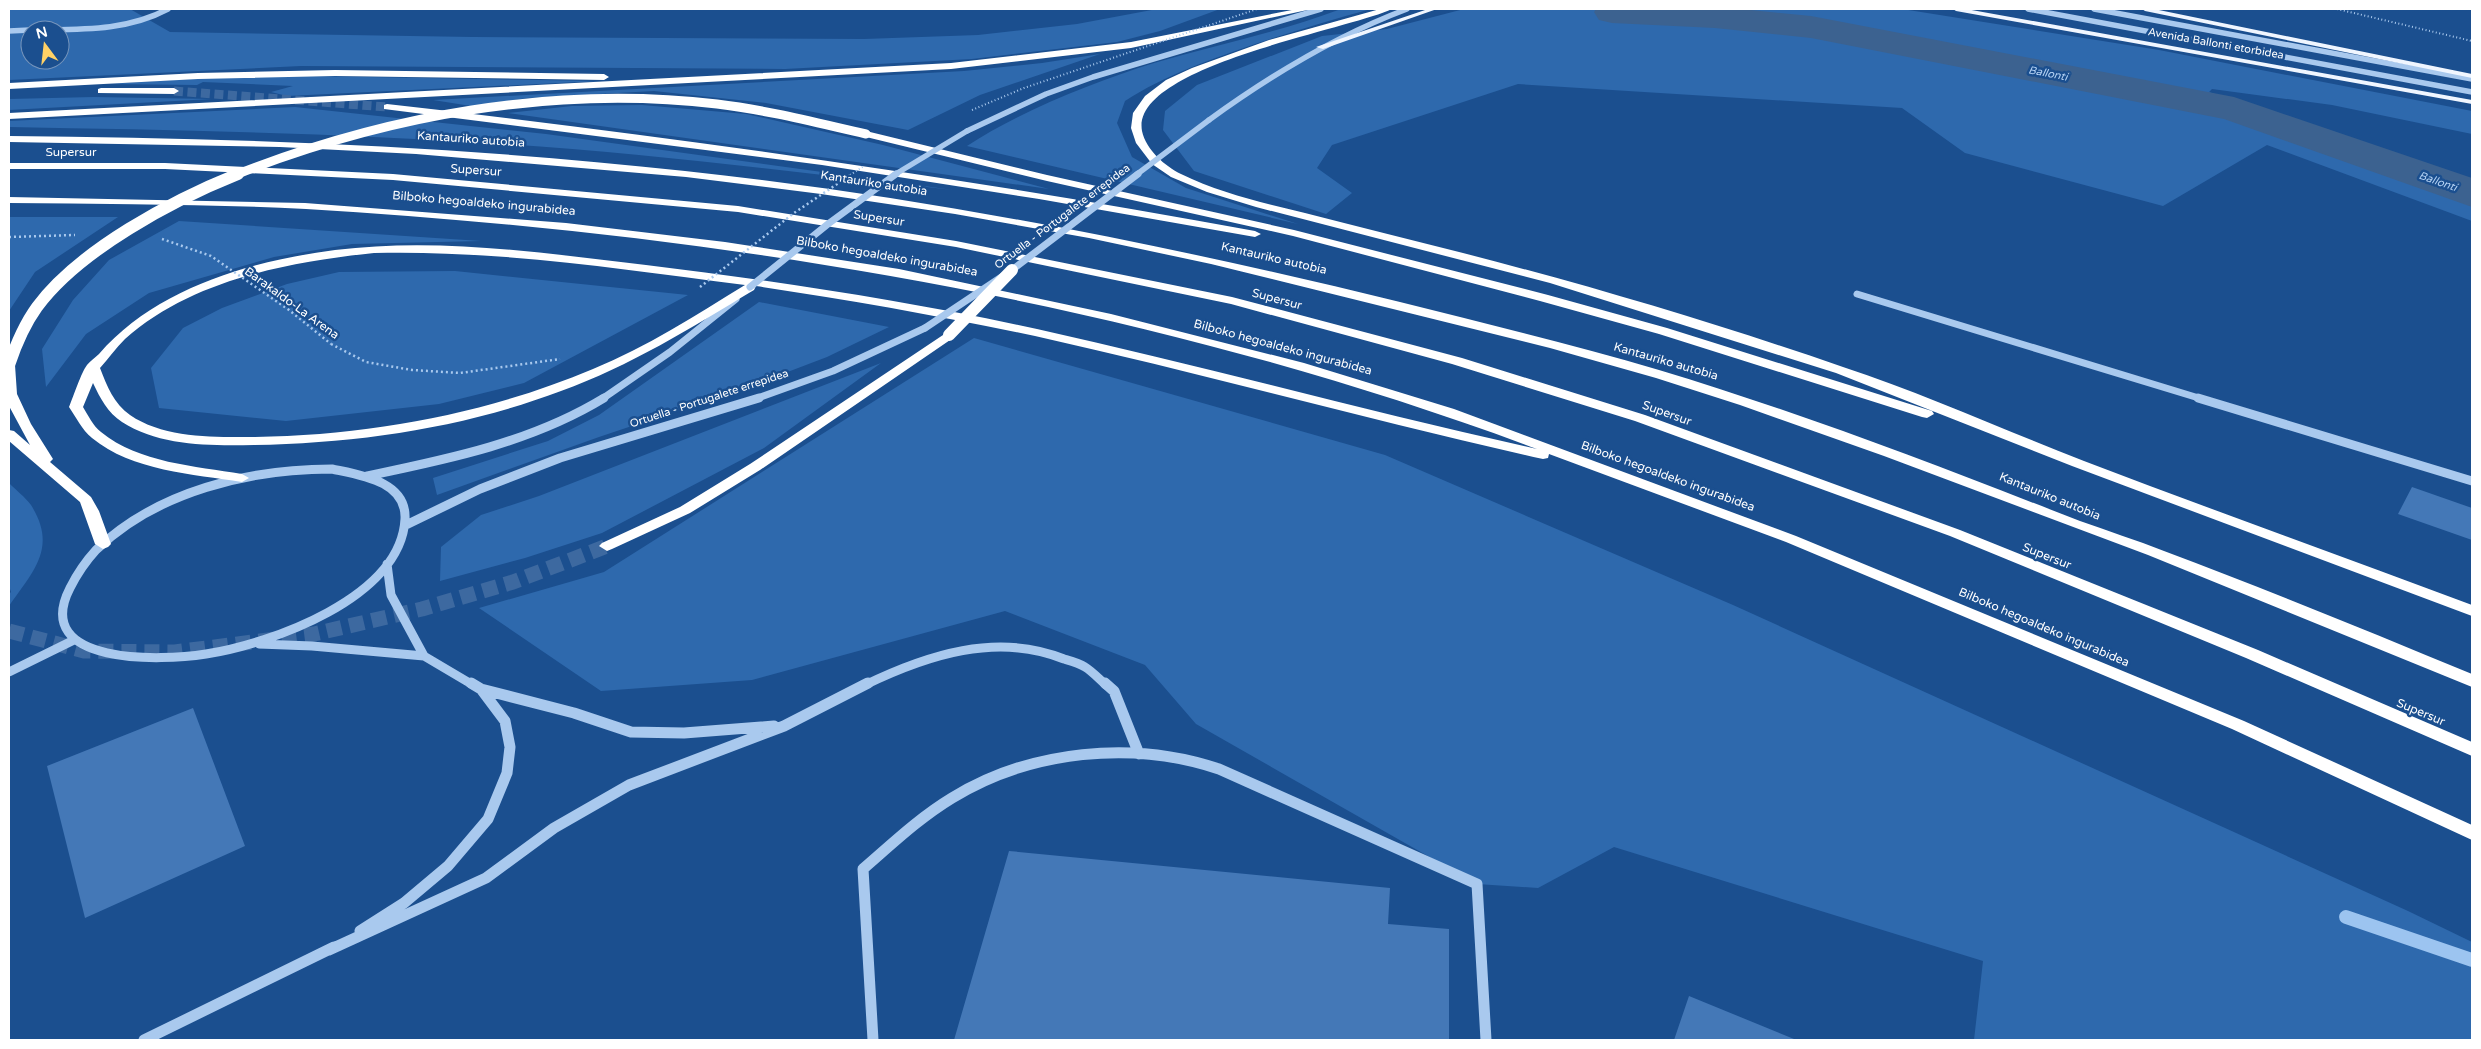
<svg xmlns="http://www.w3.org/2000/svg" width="2481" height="1049" viewBox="0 0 2481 1049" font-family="'Varela Round',sans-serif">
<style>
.green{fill:#2e69ad;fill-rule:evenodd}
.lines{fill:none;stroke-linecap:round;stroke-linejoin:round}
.stream{stroke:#9cc4f0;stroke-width:14}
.river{fill:#3c6290;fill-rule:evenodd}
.building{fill:#4478b7}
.highway-tunnel-far1{stroke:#3d69a0;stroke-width:9;stroke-dasharray:9 4.5;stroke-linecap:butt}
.highway-tunnel{stroke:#3d69a0;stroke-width:15;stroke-dasharray:15 8;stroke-linecap:butt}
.path-far1{stroke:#a9c9ee;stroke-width:2;stroke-dasharray:1 2.5;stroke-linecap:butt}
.path{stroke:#a9c9ee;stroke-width:2.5;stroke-dasharray:2 3;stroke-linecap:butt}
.minor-far3{stroke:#a9c9ee;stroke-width:5.5}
.minor-far2{stroke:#a9c9ee;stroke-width:7}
.minor-far1{stroke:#a9c9ee;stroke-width:9}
.minor{stroke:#a9c9ee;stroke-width:11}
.major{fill:#f0f6ff;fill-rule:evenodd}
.highway{fill:#fff;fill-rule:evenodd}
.path-bridge-far1{stroke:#a9c9ee;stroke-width:2;stroke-dasharray:1 2.5;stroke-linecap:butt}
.path-bridge{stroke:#a9c9ee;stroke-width:2.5;stroke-dasharray:2 3;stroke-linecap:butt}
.minor-bridge-far1{stroke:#a9c9ee;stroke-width:5.5}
.minor-bridge{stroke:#a9c9ee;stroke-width:7}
.highway-bridge-far1{stroke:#fff;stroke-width:9}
.highway-bridge{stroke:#fff;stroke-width:12}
.labels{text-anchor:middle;stroke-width:5;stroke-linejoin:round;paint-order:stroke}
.far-street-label{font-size:11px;fill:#fff;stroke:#1b4f8f}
.far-water-label{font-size:11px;font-style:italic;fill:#b5d3f5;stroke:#1b4f8f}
.street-label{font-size:12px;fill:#fff;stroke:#1b4f8f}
</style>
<rect width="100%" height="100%" fill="#1b4f8f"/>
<path class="green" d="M9 9H130L170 32 473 37 864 39 978 35 1077 24 1157 9H1220L1160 31 1117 42 972 59 785 69 301 66 9 80ZM30 30H60V60H30Z
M1341 9H1371C1333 19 1295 31 1258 43 1212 59 1165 75 1125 101L1117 123 1132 157 1186 188 1298 224 967 146C1020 111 1094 82 1154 63 1216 45 1280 32 1341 9Z
M1464 9H1902L2159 50 2472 111V134L2332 105 2212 89 2209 92 2443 172 2472 188V221L2267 145 2163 206 1965 153 1902 108 1518 84 1332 145 1317 168 1352 193 1326 214 1194 171 1163 130 1165 111 1197 85 1322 36 1387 29Z
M1100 54 980 95 908 130 766 103 654 91 527 98 471 106 433 100 964 71 1042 63Z
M308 76 600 81 287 96 271 92 293 86 203 82 197 85 108 84 206 78Z
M94 97 212 99 9 110V99Z
M642 105 746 114 883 145 1049 189 508 113 572 106Z
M295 107 546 134 953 190C803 173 654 154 503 144 339 133 174 130 9 127V121Z
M9 217H118L35 272 9 311Z
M179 221 481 241 352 244 274 257 149 293 86 334 46 387 42 349 73 300 109 260Z
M455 271 688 295 524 383 439 404 286 421 159 408 151 368 183 328 222 308 287 284 339 272Z
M759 302 889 327 827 357 748 387 599 437 437 495 433 478 548 441 599 415Z
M974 338 1385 455 1733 605 2408 911 2472 942V1040H1974L1983 961 1614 847 1538 888 1477 884 1196 724 1145 665 1005 611 752 680 601 691 479 608 604 572Z
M881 363 764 448 602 533 525 558 440 581 441 547 481 515 539 496Z
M9 483C16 490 25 497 31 505 58 548 33 571 9 606V594L11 592 9 586Z"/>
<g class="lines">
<path class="stream" d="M2346 917 2472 960"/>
<path class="river" d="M1596 9H1741L1811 16 2234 97 2472 178V207L2224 119 1811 38 1715 28 1612 23 1599 20 1594 12Z"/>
</g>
<path class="building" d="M2412 487 2472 508V540L2398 514Z
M193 708 245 846 85 918 47 766Z
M1009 851 1390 888 1388 924 1449 929V1040H954Z
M1689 996 1794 1039V1040H1674Z"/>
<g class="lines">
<path class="highway-tunnel-far1" d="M174 91 387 107"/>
<path class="highway-tunnel" d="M9 631 84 651 175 652 314 634 422 609 513 582 607 546"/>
<path class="path-far1" d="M2337 9 2472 41"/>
<path class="path" d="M331 344 366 362 412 370 460 373 560 359"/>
<path class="minor-far3" d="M2028 9 2472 92
M2094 9 2472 79
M30 30C78 29 125 32 168 9
M9 31 30 30
M1209 120C1271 75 1335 36 1407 9
M967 131 1046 94 1093 77 1321 9"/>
<path class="minor-far2" d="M1857 294 2202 399
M602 399 670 352 736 299
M755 399 833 371 925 328"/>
<path class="minor-far1" d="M2198 398 2472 481
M332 469C360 475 407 481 405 519 401 598 270 644 206 654 163 661 30 666 70 588 77 574 85 562 96 550 157 491 250 469 332 469Z
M367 476C449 459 532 442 604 398
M406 525 480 489 560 458 759 398
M387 564 391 595 424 656
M259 644 312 646 424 656 473 685
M9 672 74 640
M865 685C927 655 997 632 1064 659 1071 661 1079 663 1085 667 1093 672 1099 679 1106 685"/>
<path class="minor" d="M1105 683 1114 691 1139 754
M481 689 574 713 631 732 684 733 774 726
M360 931 404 903 448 866 488 819 507 773 510 747 505 721 481 689 471 683
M329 950 486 878 554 828 629 785 784 726 868 683
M144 1040 334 947
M873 1040 863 869C892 844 919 818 952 798 1030 750 1133 740 1219 769L1477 884 1486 1040"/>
<path class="major" d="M1428 9H1437L1323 49 1316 47Z
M1953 9H1966L2472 100V104L1956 11Z
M2142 9H2154L2472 74V78L2145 11Z"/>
<path class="highway" d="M1297 9H1312L1131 48 951 69 9 119V113L951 63 1131 42Z
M1380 9H1392C1348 30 1130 66 1142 131 1146 150 1165 166 1181 174 1220 193 1263 203 1305 213 1357 226 1410 240 1463 253 1591 286 1719 324 1843 367 1925 394 2004 430 2084 461 2213 510 2343 557 2472 605V616L2072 466 1836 373 1550 283 1256 207 1207 192 1171 177 1152 164 1136 143 1131 128 1133 113 1145 96 1166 80 1192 68 1269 40Z
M335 70 604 74 609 77 604 80 335 76 198 79 9 89V83L198 73Z
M101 88H174L179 91 174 94 98 93V89Z
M387 104C678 137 967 178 1255 231L1261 234 1255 237 1039 199 822 165 384 109V105Z
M866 131 1047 175 1294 230 1548 295 1667 328 1932 411 1934 414 1927 418 1922 417 1659 334 1540 301 1293 236 1047 181 862 136V132Z
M9 136C235 138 460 146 685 171 926 197 1164 244 1400 302 1487 324 1574 345 1659 370 1802 413 1941 467 2080 521 2108 531 2136 540 2164 551 2268 590 2370 632 2472 674V687L2148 555 1884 456 1740 405 1656 378 1550 348 1211 264 1089 238 955 214 821 194 686 177 416 154 280 147 9 142Z
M9 163H165L393 174 738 206 956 241 1232 297 1462 358 1645 415 1960 530 2258 650 2472 742V756L2246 658 1950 536 1635 421 1452 364 1231 304 956 247 738 212 393 180 165 169H9Z
M9 197 305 203 566 223 725 242 899 269 1111 314 1304 363 1454 409 1796 536 2244 721 2472 825V840L2232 729 1786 542 1549 454 1548 458 1543 459C1373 421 1205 374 1035 336 942 316 849 300 756 286L754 290C691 328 630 366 561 391 463 428 358 443 254 445 211 446 159 446 122 422 108 413 100 398 93 383L83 407C88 415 93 426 101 432 139 463 195 466 242 474L249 478 242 482C193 474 132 471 92 438 82 430 76 417 69 407 74 395 81 373 87 365 90 361 95 358 99 354 156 288 251 261 335 250 438 237 544 253 646 265 777 281 908 301 1037 329 1204 366 1369 412 1537 449 1143 302 724 234 306 209 207 204 108 204 9 203ZM374 253C498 250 622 269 745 285 696 315 647 347 593 369 486 414 371 435 255 437 215 437 165 439 130 415 114 404 107 386 100 368 108 359 116 348 125 339 192 280 288 262 374 253Z
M949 331 953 332 955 335 953 338 760 470 690 513 612 549 607 551 599 546 602 543 680 507 750 464Z
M9 361 15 365 17 394 31 424 53 459 50 462 91 497 99 511 111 544 108 547 103 549 95 544 80 502 9 441V430L14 431 30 445 9 406Z"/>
<path class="path-bridge-far1" d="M972 110 1024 88 1257 9
M850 175 864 166"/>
<path class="path-bridge" d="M9 237 75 235
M162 239 211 256 289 310 331 344
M700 287 794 213 852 174"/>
<path class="minor-bridge-far1" d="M894 175 967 131
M1136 175 1209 120"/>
<path class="minor-bridge" d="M750 287 828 224 896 174
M925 328 1012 270 1138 174"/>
<path class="highway-bridge-far1" d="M235 175C387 115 554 85 717 104 767 110 817 123 866 134"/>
<path class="highway-bridge" d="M949 335 1012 270
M9 365C16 344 24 325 37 307 79 250 173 200 238 174"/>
</g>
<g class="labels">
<g class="far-street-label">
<text transform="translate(2216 43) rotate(10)" y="4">Avenida Ballonti etorbidea</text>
<text transform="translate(1062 216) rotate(-37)" y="4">Ortuella - Portugalete errepidea</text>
<text transform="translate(709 398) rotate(-18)" y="4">Ortuella - Portugalete errepidea</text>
</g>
<g class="far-water-label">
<text transform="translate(2048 73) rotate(11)" y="4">Ballonti</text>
<text transform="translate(2438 181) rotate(19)" y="4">Ballonti</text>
</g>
<g class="street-label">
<text transform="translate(471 139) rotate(4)" y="4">Kantauriko autobia</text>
<text x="71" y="156">Supersur</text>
<text transform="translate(476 170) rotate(4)" y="4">Supersur</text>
<text transform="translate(874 183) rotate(9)" y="4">Kantauriko autobia</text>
<text transform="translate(484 203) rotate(5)" y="4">Bilboko hegoaldeko ingurabidea</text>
<text transform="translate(879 218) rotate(9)" y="4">Supersur</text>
<text transform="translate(887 256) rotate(10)" y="4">Bilboko hegoaldeko ingurabidea</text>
<text transform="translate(1274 258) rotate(13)" y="4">Kantauriko autobia</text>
<text transform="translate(1277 299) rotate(15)" y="4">Supersur</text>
<text transform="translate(292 303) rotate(36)" y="4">Barakaldo-La Arena</text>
<text transform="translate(1283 347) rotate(15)" y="4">Bilboko hegoaldeko ingurabidea</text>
<text transform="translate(1666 361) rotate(16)" y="4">Kantauriko autobia</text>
<text transform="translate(1667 413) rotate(20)" y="4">Supersur</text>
<text transform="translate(1668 476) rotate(20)" y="4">Bilboko hegoaldeko ingurabidea</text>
<text transform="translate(2050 496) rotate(22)" y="4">Kantauriko autobia</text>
<text transform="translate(2047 556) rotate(22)" y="4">Supersur</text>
<text transform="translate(2044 627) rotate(23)" y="4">Bilboko hegoaldeko ingurabidea</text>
<text transform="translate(2421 712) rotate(23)" y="4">Supersur</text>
</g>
</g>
<rect width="2481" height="1049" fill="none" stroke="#ffffff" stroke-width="20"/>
<g transform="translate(45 45) rotate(345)"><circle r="24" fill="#1b4f8f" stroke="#7695bc"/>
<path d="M0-4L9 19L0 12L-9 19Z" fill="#ffd166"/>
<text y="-8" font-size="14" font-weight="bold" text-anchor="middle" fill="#ffffff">N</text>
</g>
</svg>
